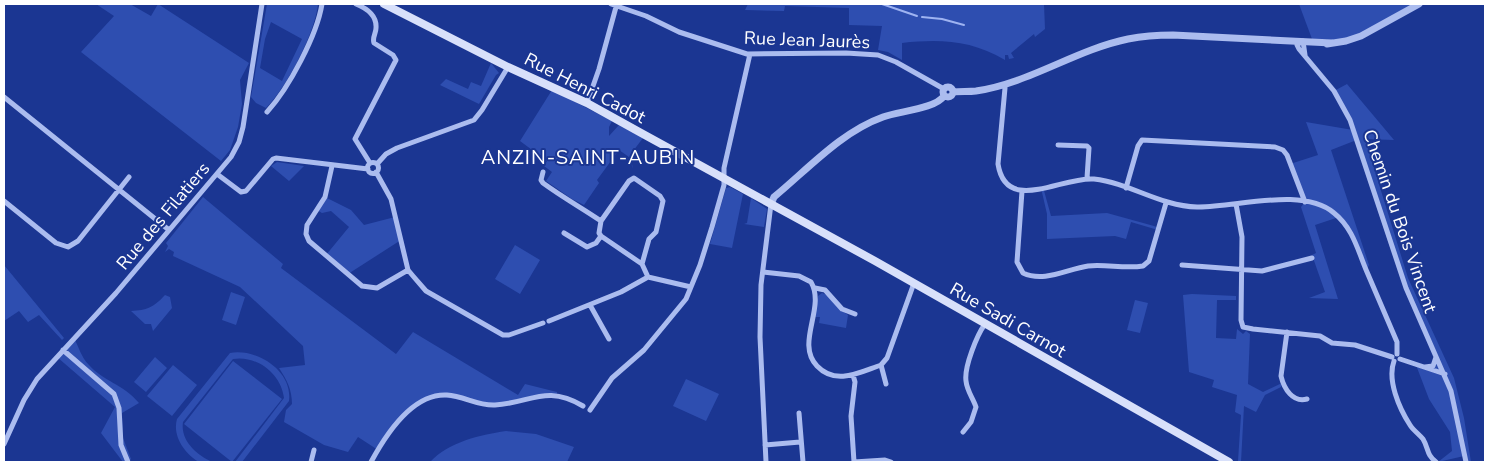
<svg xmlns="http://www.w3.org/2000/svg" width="1489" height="466" viewBox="0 0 1489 466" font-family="'Nunito Sans',sans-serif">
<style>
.green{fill:#2e4eb0;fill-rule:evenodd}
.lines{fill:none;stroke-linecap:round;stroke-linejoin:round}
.stream{stroke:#9eb3f1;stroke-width:2}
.minor{stroke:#abbcef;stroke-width:5}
.tertiary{stroke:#abbcef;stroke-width:7}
.secondary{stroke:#d8e0fa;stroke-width:8}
.labels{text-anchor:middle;stroke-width:4;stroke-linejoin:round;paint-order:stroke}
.street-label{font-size:18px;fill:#fff;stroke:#1b3692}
.quarter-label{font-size:20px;letter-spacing:1px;fill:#fff;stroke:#1b3692}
</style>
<rect width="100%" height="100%" fill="#1b3692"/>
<path class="green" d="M96 4H130L151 16 158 4 249 63 240 80 242 104 238 127 230 150 221 161 81 52 114 16Z
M267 4H318C315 33 287 87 266 108L256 103 251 97ZM271 22 302 39 282 81 260 68 265 39Z
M748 4H1044L1045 29 1035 37 1034 34 1011 53 1014 58 1009 59 1008 55H1005V60C971 40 940 39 902 43V60L888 52 878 50 882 26 849 25V8L785 6 784 11 745 10Z
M1299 4H1419L1346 41 1312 39Z
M491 63 499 73 496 75 479 104 440 85 446 79 468 89 471 82 481 86Z
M1347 84 1394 140 1365 139 1408 278 1454 378 1464 418 1471 462H1466L1464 456 1438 462 1452 451 1450 432 1429 399 1416 365 1428 367 1436 361 1414 309 1356 138 1354 141 1331 150 1369 265 1366 271 1355 244 1339 217 1315 225 1338 299 1309 298 1325 292 1312 255 1316 253 1301 207 1305 202 1290 164 1318 155 1306 122 1353 130 1334 91Z
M552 90 612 121 609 127V136L619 125 643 138 630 155 633 169 629 157 619 150 597 180 599 183 584 205 572 199 546 181 552 172 544 166 547 161 520 141Z
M277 162 304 166 289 181 271 166Z
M730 187 743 194 732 248 710 244 726 188Z
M1043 187 1051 216 1107 213 1154 226 1159 228 1158 230 1131 222 1126 239 1115 236 1047 239V214L1041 188Z
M203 197 283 264 281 268 396 354 413 332 518 395 525 384 557 392V395L495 405 435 396 407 412 378 450 358 437 348 452 324 445 284 422 286 410 292 404C292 390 287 380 279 368L305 365 303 346 240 287 173 256 174 252 169 249 165 252 168 246 166 243Z
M325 197 351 210 364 225 395 217 401 240 348 274 326 255 349 227 331 211 322 213 317 210Z
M751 198 767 209 764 227 744 224 747 223Z
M515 245 540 260 520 294 495 279Z
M4 265 64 338 62 340 39 315 28 322 19 311 4 321Z
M231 292 245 297 236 325 222 320Z
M822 293C831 295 839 309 848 315L846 328 819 323 820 317H815L818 296Z
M1192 294 1236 296V300H1217L1216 338 1236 339 1237 329 1243 334 1246 331 1250 334 1248 384 1263 392 1282 383 1281 387 1265 395 1256 412 1244 406 1241 462 1238 461 1241 415 1235 412 1237 395 1212 387 1214 380 1189 372 1183 295Z
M165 295 170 297 172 308 153 331 151 324H145L131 311C147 310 153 308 165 295Z
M1135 300 1148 303 1140 333 1127 330Z
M74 338C79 347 81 357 89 365 104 382 122 383 139 403L122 413 123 438 131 459 128 462H123L101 433 115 407 57 357Z
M230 353C257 348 293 371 289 401L242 462H235L284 398C281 374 257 355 233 359L183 422C180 441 197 455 212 462H199C185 454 172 436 177 419Z
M155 357 167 368 146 392 134 382Z
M233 361 282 399 232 462 184 424Z
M173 365 197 385 172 416 147 396Z
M686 379 719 394 706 421 673 406Z
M506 431 536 434 574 447 567 462H430C449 442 479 435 506 431Z"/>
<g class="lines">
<path class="stream" d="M882 4 917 16
M922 17 942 19 964 25"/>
<path class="minor" d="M356 4C366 8 377 15 376 28 376 34 372 37 374 43L393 55 396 60 355 139 370 163
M611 4 646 16 679 32 747 54 846 53 878 55 896 62 944 89
M1305 55 1303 41 1297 45 1299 49 1334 91 1350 120 1406 288 1451 391 1466 462
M1003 85 1005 88 998 164C1006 215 1062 176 1094 179 1130 183 1160 206 1197 207 1235 208 1302 186 1334 213 1353 228 1358 251 1367 272 1377 295 1387 319 1397 342V354
M4 97 169 230
M587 103 599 69 616 7
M267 112C289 88 317 35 322 4
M1058 145 1087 146 1089 148 1087 178
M367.5 168a5.5 5.5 0 1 1 11 0a5.5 5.5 0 1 1-11 0Z
M377 164 386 154 397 148 474 120 482 110 508 67
M332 166 325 197 307 225 306 234 309 241 362 286 377 288 408 270
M376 172 391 199 408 270 413 276 426 291 503 335H509L543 323
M543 172 541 180 543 183C562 197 582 208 601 221L599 233 601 236 642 264 648 277
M217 174 241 192 246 191 273 159 276 158 368 169
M1126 188 1138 146 1142 140 1275 147 1283 150 1287 155 1305 202
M1022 191 1017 262 1023 273C1044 283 1067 269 1088 266 1106 264 1125 269 1143 266L1149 261 1166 203
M4 201 56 243 68 247 78 241 129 177
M1236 204 1242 237 1241 320 1243 327 1253 329 1320 336 1332 343 1355 345 1392 357
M601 221 629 181 634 178 660 196 663 201 656 232 649 239 642 264
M564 233 587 247 596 243 601 236
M1182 265 1262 271 1312 258
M763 272 799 276 811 282C826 308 795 343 817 366 836 386 860 372 881 365
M815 288 825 290 842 309 855 314
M590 305 609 339
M549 321 621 292 648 277 691 287
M1287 332 1281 376C1284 389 1293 403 1307 399
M63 350 114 394 119 408 121 445 128 462
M1400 359 1445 374
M1394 361C1387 380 1399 408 1410 425 1413 430 1419 434 1423 439 1429 449 1426 454 1436 462
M1425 367 1433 366 1436 357
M853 375 855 382 851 416 854 462
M886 384 881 365 887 358 914 283
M590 410 612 378 644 350 686 299 700 265 712 227 724 185V168L750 54
M799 413 803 462
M963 432 971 422 976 407C973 398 967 391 966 381 964 367 977 335 985 324
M4 444 24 400 37 379 116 293 231 157 239 142 243 127 262 4
M765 445 800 442
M311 462 314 450
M371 462C385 436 412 393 447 395 464 396 478 406 495 405 531 403 546 384 583 406
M766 462 760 337 761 285 771 204
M854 462 885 460 891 462"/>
<path class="tertiary" d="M1327 44 1346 41 1361 36 1419 4
M943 92a5 5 0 1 1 10 0a5 5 0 1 1-10 0Z
M953 92C961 91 968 92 976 91 1030 83 1075 50 1128 39 1143 36 1158 35 1173 35L1332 43
M771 204 774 197C808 169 841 132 883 117 899 111 935 109 944 96"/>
<path class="secondary" d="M384 4 508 67 587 103 643 134 875 261 1229 462"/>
</g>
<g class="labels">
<g class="street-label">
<text transform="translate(807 40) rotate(2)" y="6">Rue Jean Jaurès</text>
<text transform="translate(585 88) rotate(27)" y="6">Rue Henri Cadot</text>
<text transform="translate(163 216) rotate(-50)" y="6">Rue des Filatiers</text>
<text transform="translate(1400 221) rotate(71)" y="6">Chemin du Bois Vincent</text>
<text transform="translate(1008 320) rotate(30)" y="6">Rue Sadi Carnot</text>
</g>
<g class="quarter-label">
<text x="588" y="164">ANZIN-SAINT-AUBIN</text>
</g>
</g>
<rect width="1489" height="466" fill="none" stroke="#ffffff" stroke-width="10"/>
</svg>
